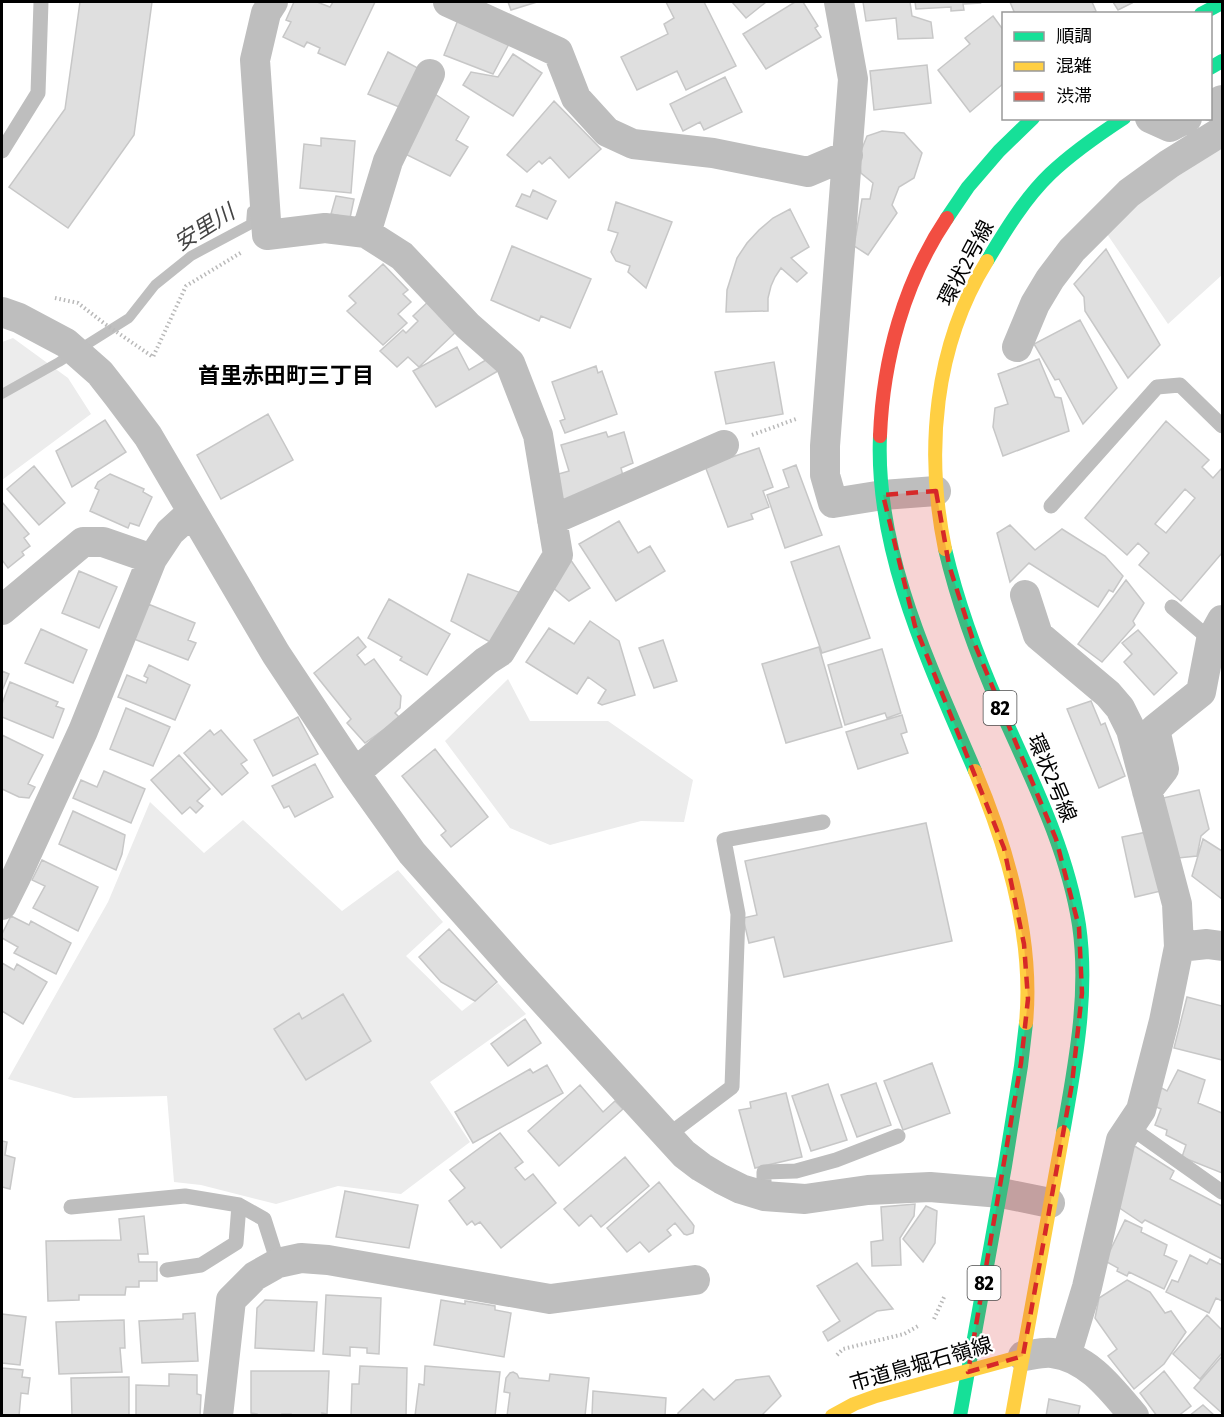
<svg xmlns="http://www.w3.org/2000/svg" width="1224" height="1417" viewBox="0 0 1224 1417" font-family="'Fira Sans Condensed','Noto Sans JP',sans-serif">
<style>
.green{fill:#ececec}
.lines{fill:none;stroke-linecap:round;stroke-linejoin:round}
.stream{stroke:#bfbfbf;stroke-width:10}
.building{fill:#dfdfdf;stroke:#c7c7c7;stroke-width:1.5;fill-rule:evenodd}
.path{stroke:#b9b9b9;stroke-width:4;stroke-dasharray:1.5 3;stroke-linecap:butt}
.lane{stroke:#bebebe;stroke-width:15}
.street{stroke:#bebebe;stroke-width:30}
.fast{stroke:#16e098;stroke-width:14}
.slow{stroke:#ffcf43;stroke-width:14}
.jam{stroke:#f24e42;stroke-width:14}
.marked{fill:#d62828;fill-opacity:0.2;stroke:#d62828;stroke-width:4.5;stroke-dasharray:12 8;stroke-linejoin:round}
.labels{text-anchor:middle;stroke-width:4.5;stroke-linejoin:round;paint-order:stroke}
.shield{fill:#fff;stroke:#4c4c4c;stroke-width:1.5}
.shield-label{font-size:20px;font-weight:bold;fill:#000}
.street-label{font-size:21px;fill:#000;stroke:#fff}
.water-label{font-size:22px;font-style:italic;fill:#444;stroke:#fff}
.neighbourhood-label{font-size:22px;font-weight:bold;fill:#000;stroke:#fff}
</style>
<rect width="100%" height="100%" fill="#fff"/>
<path class="green" d="M1222 147V275L1168 324 1105 231 1148 191Z
M13 338 68 378 91 414 2 480V342Z
M508 679 530 721H608L693 780 684 822 641 821 550 845 510 828 445 741Z
M150 802 204 853 243 820 342 911 398 870 443 922 406 956 462 1011 498 983 526 1014 430 1082 470 1142 401 1194 338 1186 276 1204 201 1185 174 1182 167 1096 74 1098 8 1079 108 902Z"/>
<g class="lines">
<path class="stream" d="M2 394 59 362 129 318 155 285 191 256 251 224 252 211"/>
</g>
<path class="building" d="M80 2H152L134 135 68 228 9 187 65 109Z
M294 2H317L330 7 333 2H375L345 65 318 53 320 48 307 42 304 47 283 37 291 22 286 20Z
M508 2H537L511 10Z
M666 2H704L736 66 686 90 677 71 637 90 621 57 668 34 664 24 674 18Z
M732 2H766L746 18Z
M795 2H803L818 26 815 28 821 37 766 69 743 34Z
M863 2H910L912 16 931 22 933 38 898 39 896 18 866 21Z
M915 2H979L980 3 963 4 964 10 951 11V7L916 9Z
M1010 2H1092L1096 11 1089 14H1015Z
M1113 2H1131L1132 3 1118 10Z
M993 16 1004 31V83L970 112 938 70 970 44 965 38Z
M458 20 510 42 493 74 444 55Z
M388 52 425 72 404 109 368 94Z
M513 54 542 73 513 116 463 85 471 72 498 77Z
M927 65 931 103 874 110 870 71Z
M725 77 742 112 704 130 700 122 683 131 670 104Z
M426 88 469 117 456 140 468 147 450 176 399 151Z
M554 101 601 149 569 178 550 157 542 164 539 161 527 172 507 155Z
M882 131 904 133 922 153 914 178 899 187 892 205 897 213 868 255 854 246 862 199H870L873 183 861 173 859 156 867 136Z
M321 138 355 141 351 193 300 188 304 144 321 146Z
M533 190 556 201 547 219 516 206 522 194 530 197Z
M336 196 354 199 350 218 331 214Z
M616 202 672 222 646 288 628 272 630 266 616 261 611 252 618 233 608 230Z
M790 209 809 247 791 258 807 273 797 282 781 268 775 277 771 286 768 298V311L726 312 727 290 737 258 747 243 759 230 773 218Z
M512 246 591 279 570 328 541 316 539 321 491 300Z
M1106 249 1160 345 1128 378 1085 311 1084 297 1074 284Z
M383 264 408 290 403 294 411 302 398 314 407 323 383 345 347 311 356 303 349 296Z
M432 298 459 329 419 367 408 357 397 367 380 351 403 330 406 333 418 321 413 316Z
M1080 320 1117 388 1083 424 1059 379 1055 380 1034 344Z
M457 347 469 370 491 357 503 368 436 407 413 371Z
M1039 359 1055 397 1061 398 1069 431 1003 456 993 427 995 408 1008 404 998 374Z
M774 362 783 414 726 424 715 372Z
M596 366 598 373 602 371 617 414 565 433 560 421 565 419 552 382Z
M268 414 293 460 221 499 197 455Z
M105 420 126 452 72 487 56 451Z
M1166 421 1209 460 1202 467 1213 478 1221 469 1222 471V553L1181 601 1139 565 1149 553 1138 543 1127 555 1085 518ZM1185 489 1195 498 1166 533 1155 524Z
M606 432 608 437 624 432 633 463 621 468 623 476 561 504 555 475 569 471 561 445Z
M759 448 773 487 763 491 769 507 751 514 753 519 728 527 705 466Z
M796 465 822 535 785 548 767 495 789 487 783 470Z
M34 466 65 503 39 525 7 489Z
M110 474 144 489 143 492 152 497 139 526 130 523 128 528 90 511 99 490 95 488 98 482Z
M2 502 29 534 24 538 30 546 22 552 24 555 8 568 2 560Z
M619 521 638 553 650 546 665 571 616 601 579 544Z
M1010 525 1035 550 1062 529 1105 556 1123 576 1113 592 1109 590 1098 607 1029 563 1010 582 997 533Z
M839 546 870 638 822 653 791 562Z
M570 559 590 588 569 601 551 586Z
M79 571 117 587 99 628 62 613Z
M468 574 527 595 492 643 451 621Z
M1126 580 1144 603 1133 621 1135 625 1102 662 1078 644Z
M389 599 450 634 427 675 400 660 402 657 368 638Z
M148 604 195 623 188 640 196 643 188 660 134 639Z
M590 621 619 641 635 695 602 705 598 703 606 690 588 677 577 694 526 662 549 628 574 644Z
M41 629 87 650 73 683 25 663Z
M1138 630 1177 673 1154 695 1124 662 1132 654 1122 643Z
M358 637 366 647 357 655 365 665 374 659 401 696 400 708 395 713 400 718 365 743 347 723 351 719 314 673Z
M663 640 677 681 654 688 639 648Z
M819 647 842 727 786 743 762 664Z
M882 649 901 713 887 718 885 713 845 725 828 665Z
M149 665 190 685 175 720 118 697 127 675 146 683 148 678 144 676Z
M2 671 9 674 2 691Z
M10 682 58 702 56 706 64 709 53 738 2 717V704Z
M1091 701 1101 725 1105 723 1125 776 1099 788 1067 709Z
M126 708 170 727 153 766 110 749Z
M902 715 907 732 901 734 908 753 858 769 846 732Z
M298 717 318 754 273 776 254 740Z
M210 730 214 735 221 730 247 760 241 764 248 773 222 795 184 753Z
M2 735 43 755 28 784 35 787 29 798 19 797 2 789Z
M435 749 488 817 451 847 441 835 446 831 402 776Z
M179 755 210 789 197 801 203 806 196 813 190 807 182 814 151 780Z
M315 764 333 797 295 817 289 806 284 808 272 786Z
M104 771 145 789 131 823 73 798 81 780 97 787Z
M1199 790 1209 829 1201 836 1197 856 1178 858 1163 798Z
M73 811 125 835 122 854 116 870 59 844Z
M926 823 952 941 784 977 774 937 749 943 743 918 757 915 745 861Z
M1147 832 1161 891 1135 897 1122 837Z
M1203 839 1222 851V899L1192 876Z
M42 860 98 887 78 931 33 908 45 886 32 880Z
M11 916 29 925 31 921 71 943 56 974 14 953 18 947 2 938V934Z
M449 929 497 982 475 1001 441 982 419 957Z
M2 963 14 970 17 964 47 982 23 1024 2 1011Z
M343 994 371 1041 306 1080 274 1029 299 1013 302 1019Z
M1187 997 1222 1006V1060L1174 1048Z
M525 1019 541 1043 508 1066 491 1044Z
M932 1063 950 1113 903 1130 884 1081Z
M547 1065 563 1093 473 1143 455 1112 530 1069 533 1073Z
M1178 1070 1205 1080 1198 1103 1222 1113V1173L1182 1157 1186 1145 1166 1135 1167 1130 1155 1125 1161 1109 1152 1105 1160 1087 1167 1091Z
M876 1083 891 1125 857 1137 841 1095Z
M828 1084 847 1140 811 1151 792 1096Z
M580 1085 603 1112 615 1101 623 1109 559 1166 528 1131Z
M786 1093 802 1157 755 1168 739 1110 751 1108 750 1102Z
M500 1133 523 1162 515 1168 525 1180 533 1174 556 1203 501 1248 480 1222 475 1225 472 1221 467 1225 449 1201 465 1188 450 1170Z
M2 1141 7 1142 5 1155 15 1158 10 1189 2 1187Z
M1133 1145 1174 1171 1170 1179 1222 1206V1259L1145 1220 1142 1223 1115 1205Z
M625 1157 649 1186 601 1227 591 1215 579 1226 564 1209Z
M659 1182 692 1223 694 1226 693 1233 687 1235 684 1234 675 1223 667 1230 671 1235 649 1252 640 1242 627 1252 607 1228Z
M345 1191 418 1205 409 1248 336 1237Z
M915 1204 914 1216 900 1238 901 1265 872 1266 871 1242 883 1240 881 1207Z
M926 1206 937 1211 935 1243 923 1262 903 1239Z
M144 1216 148 1254H138L139 1262H157V1281H139V1287H126L125 1295H79V1300L48 1301 46 1241 121 1240 119 1219Z
M1125 1220 1142 1228 1141 1232 1167 1245 1164 1255 1177 1261 1164 1289 1129 1272 1127 1276 1117 1271 1118 1268 1105 1261Z
M1190 1255 1207 1264 1210 1259 1222 1265V1301L1216 1298 1209 1313 1166 1292 1172 1280 1178 1282Z
M857 1263 893 1309 877 1311 828 1341 823 1332 840 1321 817 1286Z
M1127 1280 1150 1292 1165 1313 1171 1311 1186 1332 1164 1364 1134 1389 1108 1356 1117 1349 1095 1318 1099 1298Z
M326 1295 381 1298 379 1354 367 1353V1348L350 1347V1356L323 1354Z
M265 1300 317 1302 314 1351 255 1348 257 1308Z
M441 1300 465 1304V1301L495 1306V1310L511 1313 504 1357 434 1345Z
M195 1313 198 1361 142 1363 139 1321 183 1319V1314Z
M2 1314 26 1317 20 1365 2 1363Z
M1207 1315 1222 1330V1353L1200 1379 1173 1354Z
M124 1320 125 1348H120L122 1372 59 1374 56 1322Z
M1222 1356V1413L1194 1388Z
M360 1366 407 1368 406 1416H351L352 1384H359Z
M425 1366 500 1372 495 1416H415L419 1384 424 1385Z
M2 1368 23 1370 22 1377 30 1378 28 1394 21 1393 19 1416H2Z
M251 1371H329L327 1414 322 1413V1416H291V1414H282V1416H257V1414L251 1413Z
M1164 1371 1191 1406 1178 1416H1157L1140 1393Z
M513 1372 517 1374 519 1378 549 1381 550 1374 589 1378 585 1416H507L510 1393 504 1392 506 1378 510 1373Z
M169 1374 197 1375V1394L201 1395 200 1416H136V1385L169 1386Z
M769 1376 781 1396 761 1416H678V1413L703 1389 714 1400 736 1380Z
M129 1377V1416H72L71 1378Z
M593 1391 666 1398 665 1416H592Z
M1049 1399 1080 1406 1078 1416H1046Z
M1203 1405 1214 1415 1218 1416H1189Z"/>
<g class="lines">
<path class="path" d="M55 298 78 303 105 324 153 357 186 286 242 252
M752 435 796 419
M934 1319 945 1295
M837 1355 843 1349 904 1334 918 1326"/>
<path class="lane" d="M2 151 38 93 41 2
M1051 506 1157 387 1180 385 1222 426
M1172 607 1211 640
M1130 1127 1222 1192
M667 1136 732 1087 738 914 724 840 823 822
M764 1196V1172L796 1171 836 1160 898 1136
M71 1207 185 1196 239 1205 264 1219 278 1263
M167 1270 201 1265 236 1243 239 1205"/>
<path class="street" d="M273 2 266 13 255 60 267 235 325 228 366 233 402 256 468 326 510 363 538 435 558 555 500 652 486 661 355 773
M448 2 558 52 576 98 607 132 633 144 713 153 808 172 848 155
M839 2 853 79 825 446V475L833 503 883 495 936 491
M1210 106 1222 100
M1150 118 1170 127 1187 118
M366 233 388 161 430 74
M2 312 19 318 66 343 100 373 118 396 148 436 276 654 355 773 412 853 515 969 684 1154 701 1167 721 1179 741 1189 764 1196 805 1199 868 1190 930 1187 1001 1193 1050 1203
M1017 347 1035 304 1050 279 1072 250 1129 193 1169 164 1222 131
M552 520 724 445
M1025 595 1038 635 1108 694 1120 708 1131 730 1177 904 1179 947
M2 610 83 542H103L152 559
M1147 791 1164 769 1155 729 1201 692 1211 640 1222 620
M2 905 16 877 83 731 152 559 170 532 192 512
M1023 1356C1032 1355 1042 1352 1052 1353 1088 1357 1112 1390 1134 1416
M1066 1356 1087 1287 1121 1140 1141 1110 1164 1021 1179 947 1207 944 1222 946
M218 1416 231 1300 255 1276 278 1263 301 1258 328 1260 550 1299 695 1280"/>
<path class="fast" d="M1201 14 1222 3
M1210 68 1222 61
M947 218 968 187 999 151 1033 118
M987 261C1005 231 1025 198 1050 174 1072 153 1098 135 1124 118
M880 436C875 552 930 666 975 771
M945 549C958 604 977 656 1000 708 1031 778 1067 848 1079 925 1089 994 1075 1065 1063 1133
M960 1416 1005 1166 1021 1066 1026 1023"/>
<path class="slow" d="M945 549C925 452 934 346 987 261
M975 771C1007 847 1034 939 1026 1023
M832 1416 854 1404 876 1396 1023 1356
M1012 1416 1063 1133"/>
<path class="jam" d="M880 436C883 359 904 282 947 218"/>
</g>
<path class="marked" d="M936 491 949 565 973 640 1056 839 1079 927 1082 993 1072 1084 1023 1356 968 1372 1021 1063 1028 999 1024 944 1004 848 915 626 883 495Z"/>
<g class="labels">
<g class="shield">
<rect x="983.5" y="691" width="33" height="34" rx="4.5"/>
<rect x="967.5" y="1266" width="33" height="34" rx="4.5"/>
</g>
<g class="shield-label">
<text x="1000" y="715">82</text>
<text x="984" y="1290">82</text>
</g>
<g class="street-label">
<text transform="translate(966 263) rotate(-62)" y="7">環状2号線</text>
<text transform="translate(1052 778) rotate(67)" y="7">環状2号線</text>
<text transform="translate(921 1364) rotate(-16)" y="7">市道鳥堀石嶺線</text>
</g>
<g class="water-label">
<text transform="translate(204 227) rotate(-32)" y="8">安里川</text>
</g>
<g class="neighbourhood-label">
<text x="286" y="383">首里赤田町三丁目</text>
</g>
</g>
<rect width="1224" height="1417" fill="none" stroke="#000000" stroke-width="6"/>
<rect x="1002" y="12" width="210" height="108" fill="#ffffff" stroke="#999999" stroke-width="1.5"/>
<rect x="1014" y="32" width="30" height="9" fill="#16e098" stroke="#999999" stroke-width="1.5"/>
<text x="1056" y="42" font-size="18" fill="#000000">順調</text>
<rect x="1014" y="62" width="30" height="9" fill="#ffcf43" stroke="#999999" stroke-width="1.5"/>
<text x="1056" y="72" font-size="18" fill="#000000">混雑</text>
<rect x="1014" y="92" width="30" height="9" fill="#f24e42" stroke="#999999" stroke-width="1.5"/>
<text x="1056" y="102" font-size="18" fill="#000000">渋滞</text>
</svg>
